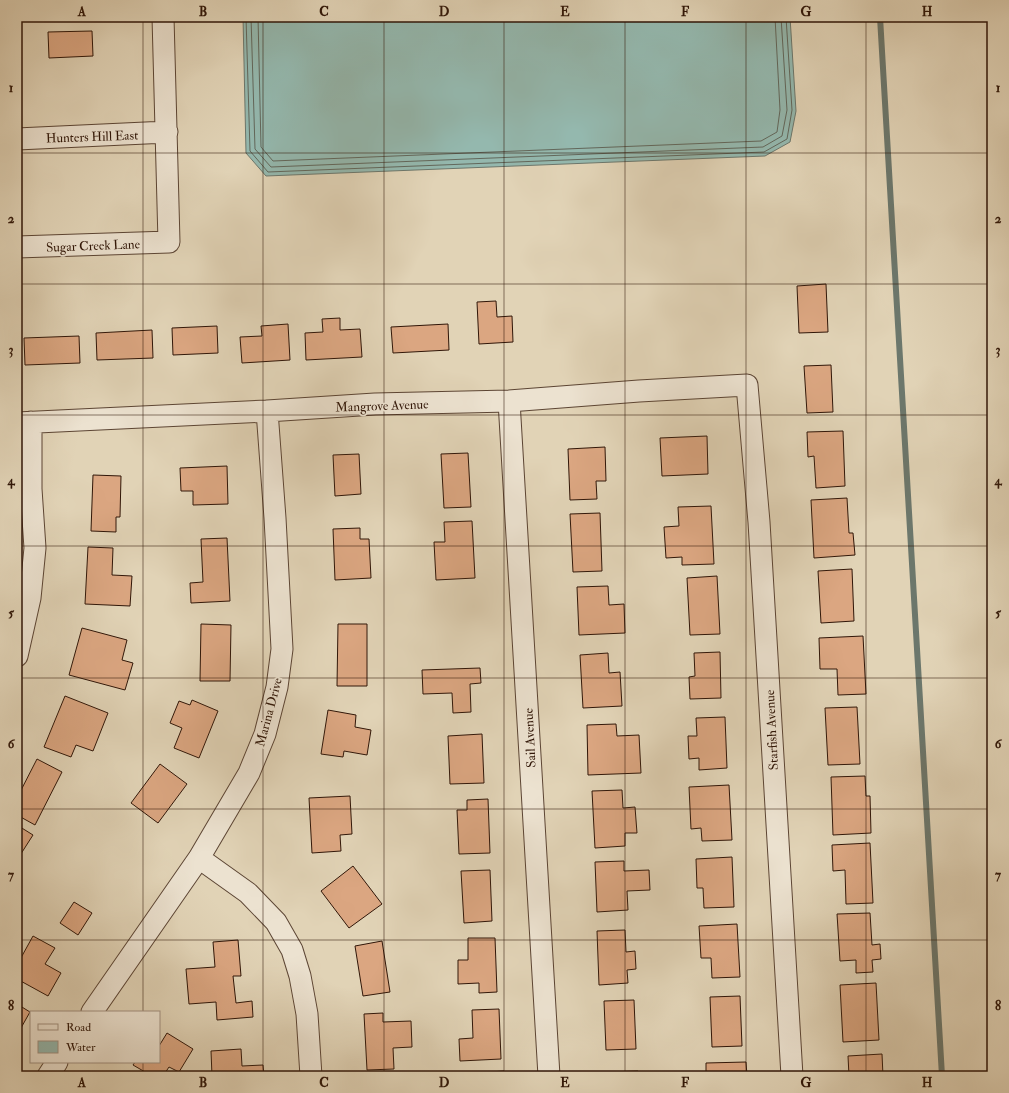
<svg xmlns="http://www.w3.org/2000/svg" width="1009" height="1093" viewBox="0 0 1009 1093" font-family="'IM FELL Double Pica',serif">
<style>
.water{fill:#94b8ae;stroke:#6c776c}
.lines{fill:none;stroke-linecap:round;stroke-linejoin:round}
.shore{stroke:#62675b;stroke-width:1}
.stream{stroke:#6c776c;stroke-width:6}
.building{fill:#dba681;stroke:#301608}
.minor-casing{stroke:#5c4534;stroke-width:23}
.minor{stroke:#ece2d0;stroke-width:21}
.grid{fill:none;stroke:#301608;stroke-width:1;stroke-opacity:0.55}
.labels{text-anchor:middle;stroke-width:3.5;stroke-linejoin:round;paint-order:stroke}
.street-label{font-size:13px;fill:#301608;stroke:#ece2d0}
.neatline{fill:none;stroke:#301608;stroke-width:1.5}
.grid-label{font-size:13px;text-anchor:middle;font-weight:bold;fill:#301608}
</style>
<rect width="100%" height="100%" fill="#e1d3b6"/>
<filter id="stains"><feTurbulence type="fractalNoise" baseFrequency=".005" numOctaves="4"/><feColorMatrix values="0 0 0 0 .2 0 0 0 0 .09 0 0 0 0 .02 0 0 0 .5 -.17"/></filter>
<radialGradient id="worn" r=".72"><stop offset=".6" stop-color="#630" stop-opacity="0"/><stop offset="1" stop-color="#630" stop-opacity=".3"/></radialGradient>
<path class="water" d="M243 17H790L796 111 790 142 765 156 266 176 246 153Z"/>
<g class="lines">
<path class="shore" d="M246 17 250 151 268 172 764 152 787 139 792 110 786 17
M251 17 255 149 271 167 763 147 782 136 787 110 781 17
M258 17 261 147 273 161 761 141 777 132 780 110 775 17"/>
<path class="stream" d="M880 17 942 1076"/>
</g>
<path class="building" d="M92 31 93 56 49 58 48 32Z
M826 284 828 332 799 333 797 286Z
M496 301 497 317 512 316 513 342 479 344 477 302Z
M340 318V330L360 329 362 357 306 360 305 333 323 332 322 319Z
M288 324 290 360 242 363 240 337 262 336 261 326Z
M448 324 449 350 393 353 391 327Z
M217 326 218 353 173 355 172 328Z
M152 330 153 358 97 360 96 333Z
M79 336 80 363 25 365 24 338Z
M831 365 833 412 807 413 804 366Z
M843 431 845 486 816 488 814 456 808 457 807 432Z
M707 436 708 474 662 476 660 438Z
M605 447 606 481H596L597 499 570 500 568 449Z
M468 453 471 507 444 508 441 454Z
M359 454 361 494 335 496 333 455Z
M227 466 228 504 193 505V491H181L180 468Z
M93 475 121 476 120 517H116V532L91 531Z
M847 498 849 533H853L855 555 814 558 811 500Z
M711 506 714 564 682 565V557L666 558 664 527 679 526 678 507Z
M600 513 602 571 573 572 570 514Z
M472 521 475 578 436 580 434 542H445L444 522Z
M360 528V539H369L371 578 335 580 333 529Z
M227 538 230 601 191 603 190 583 203 582 201 539Z
M88 547 113 548 112 575 132 576 130 606 85 604Z
M852 569 854 621 821 623 818 571Z
M717 576 720 634 690 635 687 578Z
M608 586 609 605 624 604 625 633 579 635 577 587Z
M201 624 231 625 230 681H200Z
M338 624H367V686H337Z
M82 628 127 640 122 660 133 663 125 690 69 675Z
M863 636 866 694 838 695 837 669H820L819 638Z
M720 652 721 698 690 699 689 677 695 676 694 653Z
M608 653 609 673 620 672 622 706 583 708 580 655Z
M480 668 481 683 470 684 471 712 453 713 452 693 423 694 422 670Z
M65 696 108 713 93 751 76 745 71 757 44 747Z
M192 700 218 711 199 758 174 748 182 728 170 723 179 701 190 705Z
M857 707 860 764 828 765 825 708Z
M328 710 356 715 355 727 371 730 367 755 344 751 343 757 321 754Z
M725 717 727 768 699 770V758L689 759 688 736H697L696 718Z
M616 724 617 736 639 735 641 773 588 775 587 725Z
M482 734 484 783 450 784 448 736Z
M37 759 62 772 35 825 17 815V798Z
M160 764 187 784 158 823 131 803Z
M865 776 866 796H870L871 833 833 835 831 777Z
M729 785 732 840 702 841 701 828 691 829 689 787Z
M622 790 623 808 635 807 637 833H625V846L595 848 592 791Z
M350 796 352 834 340 835 341 851 312 853 309 798Z
M488 799 490 853 459 854 457 810H467V800Z
M17 825 33 835 17 860Z
M870 843 873 903 846 904 845 870 833 871 832 845Z
M732 857 734 907 704 908 703 888H697L696 859Z
M624 861V871L649 870 650 890 627 891 628 910 597 912 595 862Z
M353 866 382 904 349 928 321 891Z
M490 870 492 921 464 923 461 871Z
M74 902 92 913 78 935 60 923Z
M870 913 872 945 880 944 881 959 872 960 873 972 856 973V960L840 961 837 914Z
M737 924 740 977 712 978 711 958H701L699 926Z
M625 930 626 952 635 951 636 969 627 970 628 983 599 985 597 931Z
M33 936 55 948 45 964 61 973 48 996 17 979V965Z
M468 938H495L497 992 479 993V983L458 984V960H468Z
M238 940 241 976H233L236 1003 252 1001 253 1017 217 1020 216 1002 189 1004 186 969 215 967 213 942Z
M382 941 390 992 363 996 355 946Z
M876 983 879 1040 843 1042 840 985Z
M740 996 742 1046 712 1047 710 997Z
M634 1000 636 1049 606 1050 604 1001Z
M17 1004 30 1012 17 1035Z
M499 1009 501 1059 460 1061 459 1039 473 1038 472 1010Z
M383 1013V1022L411 1021 412 1047 393 1048 394 1069 367 1070 364 1014Z
M167 1033 193 1049 179 1072 169 1067 163 1076H152L133 1065 135 1062H159V1046Z
M241 1049 242 1066 263 1065 264 1076H212L211 1051Z
M882 1054 883 1076H849L848 1056Z
M746 1062 747 1076H706V1063Z
M504 1071V1076H475V1073Z
M638 1071V1076H608L607 1072Z"/>
<g class="lines">
<g class="minor-casing">
<path id="minor" d="M17 139 167 132
M17 247 169 242 163 17
M509 401 549 1076
M17 423 267 411 375 404 509 401 639 391 747 385 759 522 792 1076
M17 656 30 598 35 548 31 489V422
M199 858 248 893 276 922 292 950 300 976 307 1014 311 1076
M92 1012 199 858 249 773 265 734 277 687 282 649 275 518 267 411
M48 1076 57 1062"/>
</g>
<use href="#minor" class="minor"/>
</g>
<path class="grid" d="M143 17V1012M263 17V1076M384 17V1076M504 17V1076M625 17V1076M746 17V1076M866 17V1076M17 153H992M17 284H992M17 415H992M17 546H992M17 678H992M17 809H992M17 940H992M143 1062V1076"/>
<g class="labels">
<g class="street-label">
<text transform="translate(92 136) rotate(-2)" y="5">Hunters Hill East</text>
<text transform="translate(93 245) rotate(-2)" y="5">Sugar Creek Lane</text>
<text transform="translate(382 405) rotate(-2)" y="5">Mangrove Avenue</text>
<text transform="translate(268 712) rotate(-75)" y="5">Marina Drive</text>
<text transform="translate(771 730) rotate(-93)" y="5">Starfish Avenue</text>
<text transform="translate(529 738) rotate(-93)" y="5">Sail Avenue</text>
</g>
</g>
<rect width="1009" height="1093" fill="none" stroke="#e1d3b6" stroke-width="44"/>
<rect x="30" y="1011" width="130" height="52" fill="#ece2d0" stroke="#a19080"/>
<rect x="38" y="1024" width="20" height="6" fill="#ece2d0" stroke="#a19080"/>
<text x="66" y="1031" font-size="12" fill="#301608">Road</text>
<rect x="38" y="1041" width="20" height="12" fill="#94b8ae" stroke="#a19080"/>
<text x="66" y="1051" font-size="12" fill="#301608">Water</text>
<rect x="22" y="22" width="965" height="1049" class="neatline"/>
<g class="grid-label">
<text x="82" y="16">A</text>
<text x="203" y="16">B</text>
<text x="324" y="16">C</text>
<text x="444" y="16">D</text>
<text x="565" y="16">E</text>
<text x="685" y="16">F</text>
<text x="806" y="16">G</text>
<text x="927" y="16">H</text>
<text x="11" y="92">1</text>
<text x="998" y="92">1</text>
<text x="11" y="223">2</text>
<text x="998" y="223">2</text>
<text x="11" y="354">3</text>
<text x="998" y="354">3</text>
<text x="11" y="485">4</text>
<text x="998" y="485">4</text>
<text x="11" y="617">5</text>
<text x="998" y="617">5</text>
<text x="11" y="748">6</text>
<text x="998" y="748">6</text>
<text x="11" y="879">7</text>
<text x="998" y="879">7</text>
<text x="11" y="1010">8</text>
<text x="998" y="1010">8</text>
<text x="82" y="1087">A</text>
<text x="203" y="1087">B</text>
<text x="324" y="1087">C</text>
<text x="444" y="1087">D</text>
<text x="565" y="1087">E</text>
<text x="685" y="1087">F</text>
<text x="806" y="1087">G</text>
<text x="927" y="1087">H</text>
</g>
<rect width="100%" height="100%" filter="url(#stains)"/>
<rect width="100%" height="100%" fill="url(#worn)"/>
</svg>
